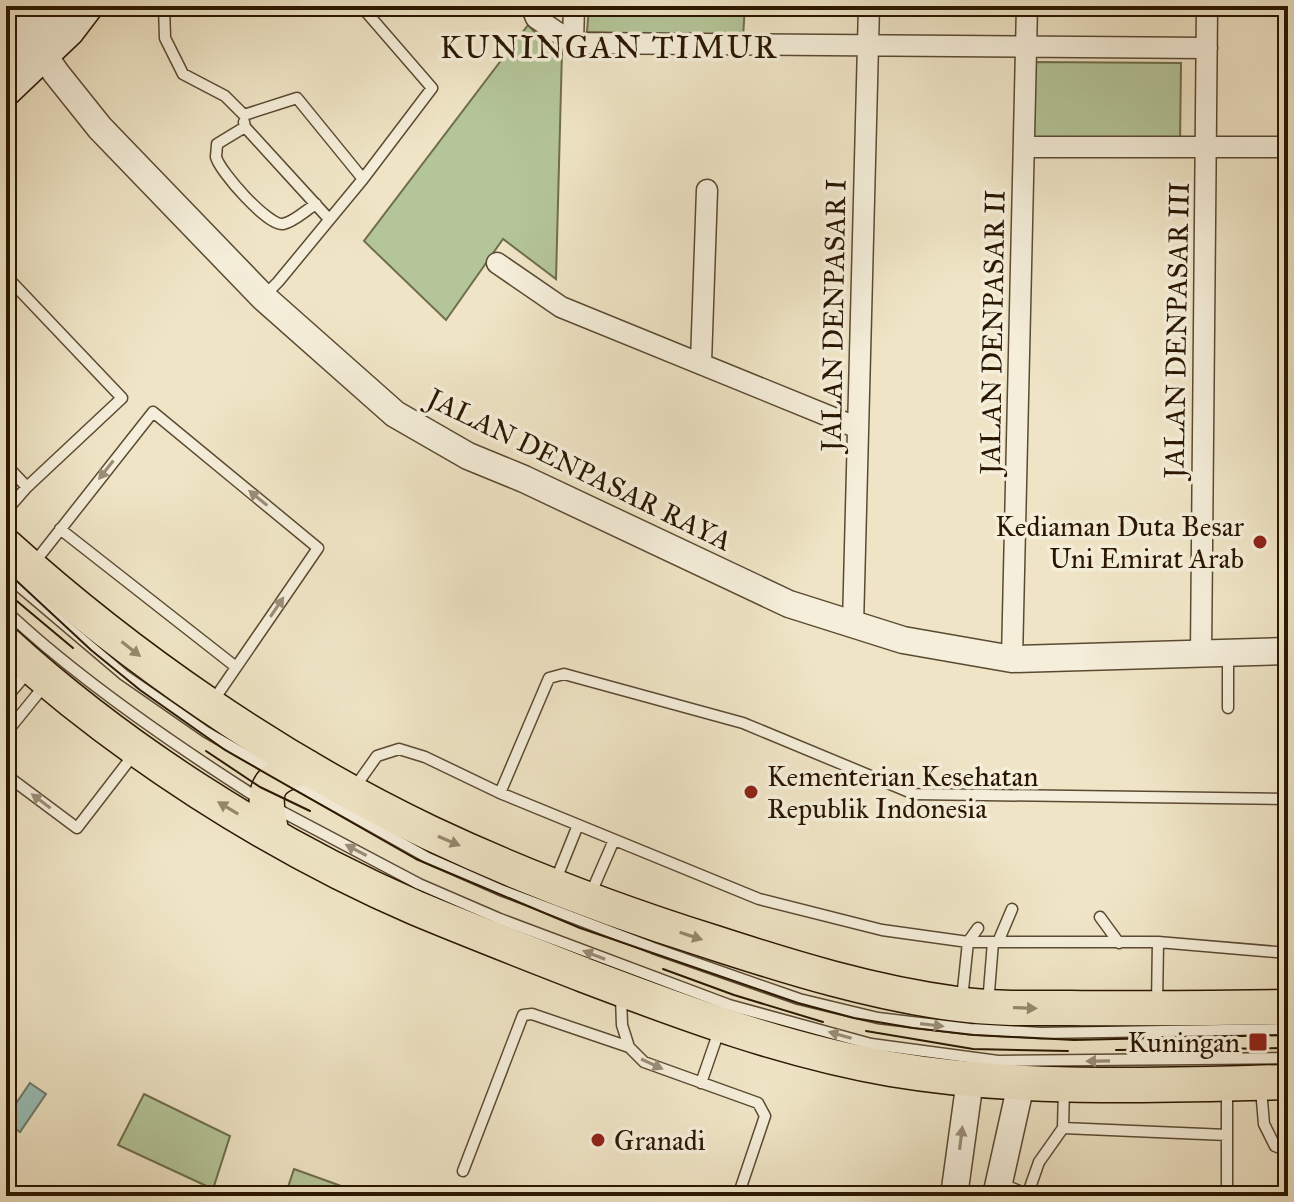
<svg xmlns="http://www.w3.org/2000/svg" width="1294" height="1202" viewBox="0 0 1294 1202" font-family="'IM FELL Great Primer',serif">
<style>
.green{fill:#b4c699;stroke:#6f6e4c;stroke-width:2}
.water{fill:#9abfb8;stroke:#6d7c6e;stroke-width:2}
.lines{fill:none;stroke-linecap:round;stroke-linejoin:round}
.service-casing{stroke:#5b4a32;stroke-width:13}
.minor-casing{stroke:#5b4a32;stroke-width:23}
.tertiary-casing{stroke:#5b4a32;stroke-width:29}
.secondary-casing{stroke:#2a1700;stroke-width:33}
.primary-casing{stroke:#2a1700;stroke-width:37}
.service{stroke:#f5eeda;stroke-width:10}
.minor{stroke:#f5eeda;stroke-width:20}
.tertiary{stroke:#f5eeda;stroke-width:26}
.secondary{stroke:#f5eeda;stroke-width:30}
.primary{stroke:#efe5c6;stroke-width:34}
.tram{stroke:#2a1700;stroke-width:2}
.oneway{fill:#9a8d78}
.oneway2{fill:#96886d}
.poi-dot{fill:#8f2418;stroke:#f5eeda;stroke-width:3}
.labels{text-anchor:middle;stroke-width:7;stroke-linejoin:round;paint-order:stroke}
.street-label{font-size:28px;fill:#2a1700;stroke:#f5eeda}
.poi-label{font-size:28px;fill:#2a1700;stroke:#f5eeda;text-anchor:end}
.quarter-label{font-size:32px;letter-spacing:2px;fill:#2a1700;stroke:#f5eeda}
</style>
<rect width="100%" height="100%" fill="#efe5c6"/>
<filter id="stains"><feTurbulence type="fractalNoise" baseFrequency=".0025" numOctaves="4"/><feColorMatrix values="0 0 0 0 .2 0 0 0 0 .09 0 0 0 0 .02 0 0 0 .5 -.17"/></filter>
<radialGradient id="worn" r=".72"><stop offset=".6" stop-color="#630" stop-opacity="0"/><stop offset="1" stop-color="#630" stop-opacity=".3"/></radialGradient>
<path class="green" d="M589 6H745L743 37 587 32Z
M528 25 545 43 562 51 556 279 503 239 446 320 364 241Z
M1035 62 1181 63 1180 144 1034 142Z
M144 1094 230 1136 213 1189 118 1145Z
M294 1169 369 1196H285Z"/>
<path class="water" d="M30 1083 46 1094 20 1132 6 1122V1118Z"/>
<g class="lines">
<g class="service-casing">
<path id="service" d="M164 6 165 38 183 74 225 96 244 115 297 98 363 179
M244 122 245 127 329 219
M245 127 217 144C217 147 216 155 216 157 220 172 268 226 283 224 294 222 306 210 316 204
M6 276 122 398 27 487 6 511
M263 297 278 282 363 179 432 88 361 6
M6 465 27 487
M60 529 236 667
M34 563 153 412 318 548 213 701
M6 575 124 675 206 732 275 772
M6 611C79 680 176 746 261 800
M6 698 28 672
M1228 708V654
M6 733 44 686
M6 775 77 828 134 754
M289 780 428 858 503 891 653 948 799 999 878 1018 970 1029 1041 1033 1288 1029
M355 787 377 756 399 749 425 757 500 793 759 899 882 930 968 942H1158L1288 953
M500 793 549 678 564 674 743 723 914 794 1288 799
M275 808 419 884 500 919 729 1005 871 1044 998 1061 1288 1058
M555 882 578 825
M591 893 614 840
M1100 917 1119 943
M998 942 1012 909
M621 997 622 1025 629 1047 644 1062 758 1103 765 1116 738 1196
M962 999 968 942 978 928
M988 1004 993 942
M1157 1004 1158 942
M701 1083 720 1028
M1261 1089 1264 1124 1275 1146 1288 1151
M1227 1090V1196
M1063 1128 1227 1135
M463 1171 523 1015 532 1014 629 1047
M999 1183 1027 1194
M1027 1196 1039 1162 1063 1128 1064 1088"/>
</g>
<g class="minor-casing">
<path id="minor" d="M531 6 536 18 573 43
M573 43 1207 48
M573 43 574 6
M1024 147H1288
M497 263 561 307 858 428
M701 362 707 190
M853 625 869 6
M1201 654 1207 6
M1012 659 1027 6"/>
</g>
<g class="tertiary-casing">
<path id="tertiary" d="M10 6 56 73 100 128 263 297 395 414 468 456 524 479 789 604 903 640 1012 659 1288 651
M954 1196 970 1080
M996 1196 1021 1084"/>
</g>
<g class="secondary-casing">
<path id="secondary" d="M6 52 54 6
M6 91 69 31 88 6"/>
</g>
<g class="primary-casing">
<path id="primary" d="M6 546C130 658 279 761 430 833 521 876 617 912 712 942 792 968 873 993 957 1004 994 1009 1033 1008 1070 1008 1143 1009 1215 1008 1288 1007
M6 644C121 749 272 846 416 908 471 931 528 953 584 975 684 1013 786 1051 891 1069 1022 1091 1155 1085 1288 1082
M272 834C262 792 262 777 307 767"/>
</g>
<use href="#service" class="service"/>
<use href="#minor" class="minor"/>
<use href="#tertiary" class="tertiary"/>
<use href="#secondary" class="secondary"/>
<use href="#primary" class="primary"/>
<path class="tram" d="M6 571 91 650 140 690 225 750 416 859 580 928 798 1003 854 1018 913 1028 974 1035 1074 1040 1288 1035
M6 592 73 648
M206 751 260 787 310 811
M663 969 734 995 823 1022
M866 1031 973 1049 1068 1051
M1116 1050 1288 1048"/>
</g>
<defs><path id="oneway-solid" d="M-6-.8H1V-3.2L6.5 0L1 3.2V.8H-6Z" transform="scale(2)"/></defs>
<g class="oneway">
<use href="#oneway-solid" transform="translate(106 470) rotate(128)"/>
<use href="#oneway-solid" transform="translate(258 498) rotate(-141)"/>
<use href="#oneway-solid" transform="translate(277 607) rotate(-56)"/>
<use href="#oneway-solid" transform="translate(41 801) rotate(-143)"/>
<use href="#oneway-solid" transform="translate(356 850) rotate(-152)"/>
<use href="#oneway-solid" transform="translate(594 955) rotate(-159)"/>
<use href="#oneway-solid" transform="translate(932 1025) rotate(7)"/>
<use href="#oneway-solid" transform="translate(840 1035) rotate(-164)"/>
<use href="#oneway-solid" transform="translate(1098 1061) rotate(179)"/>
<use href="#oneway-solid" transform="translate(652 1064) rotate(25)"/>
<use href="#oneway-solid" transform="translate(961 1138) rotate(-83)"/>
</g>
<g class="oneway2">
<use href="#oneway-solid" transform="translate(131 649) rotate(38)"/>
<use href="#oneway-solid" transform="translate(228 808) rotate(-149)"/>
<use href="#oneway-solid" transform="translate(449 841) rotate(23)"/>
<use href="#oneway-solid" transform="translate(691 936) rotate(18)"/>
<use href="#oneway-solid" transform="translate(1025 1008) rotate(2)"/>
</g>
<g class="poi-dot">
<circle cx="1260" cy="542" r="8"/>
<circle cx="751" cy="792" r="8"/>
<rect x="1248" y="1032" width="20" height="20" rx="4"/>
<circle cx="598" cy="1140" r="8"/>
</g>
<g class="labels">
<g class="street-label">
<text transform="translate(833 315) rotate(-89)" y="10">JALAN DENPASAR I</text>
<text transform="translate(1176 330) rotate(-89)" y="10">JALAN DENPASAR III</text>
<text transform="translate(992 332) rotate(-89)" y="10">JALAN DENPASAR II</text>
<text transform="translate(580 469) rotate(26)" y="10">JALAN DENPASAR RAYA</text>
</g>
<g class="poi-label">
<text x="1244" y="536">Kediaman Duta Besar<tspan x="1244" dy="32">Uni Emirat Arab</tspan></text>
<text x="767" y="786" text-anchor="start">Kementerian Kesehatan<tspan x="767" dy="32">Republik Indonesia</tspan></text>
<text x="1240" y="1052">Kuningan</text>
<text x="614" y="1150" text-anchor="start">Granadi</text>
</g>
<g class="quarter-label">
<text x="609" y="58">KUNINGAN TIMUR</text>
</g>
</g>
<rect width="1294" height="1202" fill="none" stroke="#efe5c6" stroke-width="32"/>
<rect x="8" y="8" width="1278" height="1186" fill="none" stroke="#2a1700" stroke-width="4"/>
<rect x="16" y="16" width="1262" height="1170" fill="none" stroke="#2a1700" stroke-width="2"/>
<rect width="100%" height="100%" filter="url(#stains)"/>
<rect width="100%" height="100%" fill="url(#worn)"/>
</svg>
